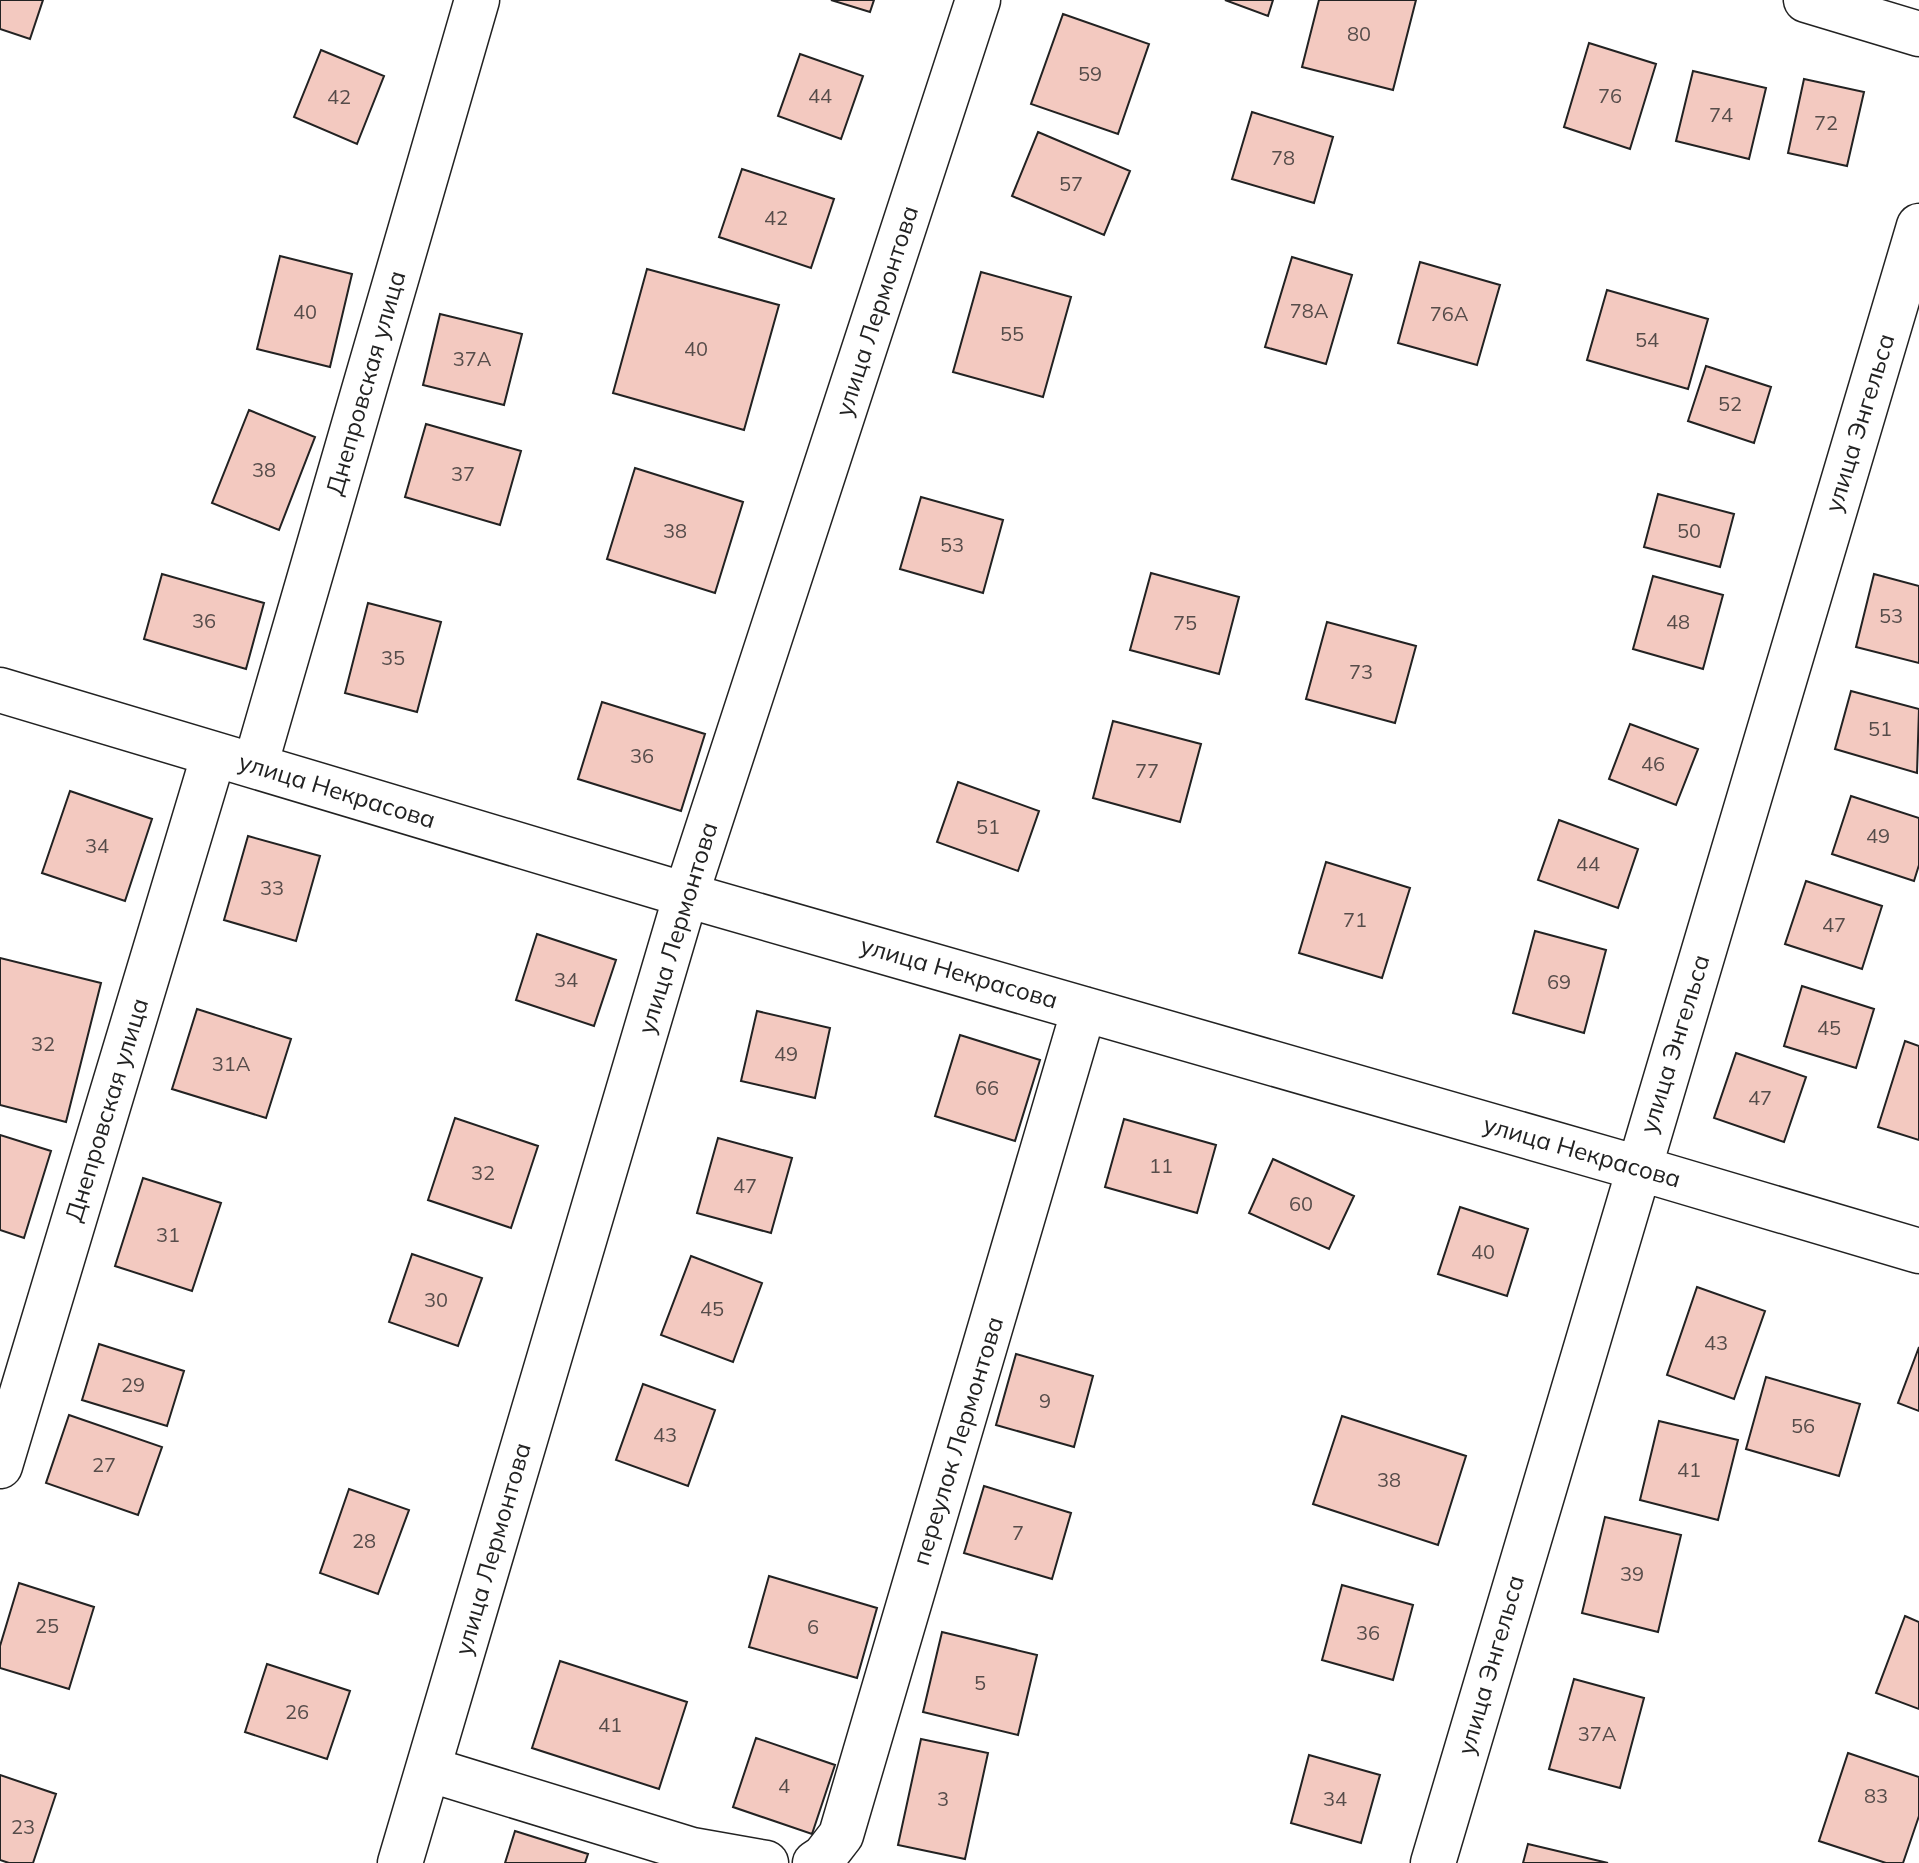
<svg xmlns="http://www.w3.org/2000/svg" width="1919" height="1863" viewBox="0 0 1919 1863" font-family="Mulish,sans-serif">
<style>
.building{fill:#f3c9c0;stroke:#222;stroke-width:2}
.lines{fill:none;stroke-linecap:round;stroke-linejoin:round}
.minor-casing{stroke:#222;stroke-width:47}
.tertiary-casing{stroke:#222;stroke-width:47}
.minor{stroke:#fff;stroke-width:44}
.tertiary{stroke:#fff;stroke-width:44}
.labels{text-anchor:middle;stroke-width:6;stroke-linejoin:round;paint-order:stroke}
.number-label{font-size:20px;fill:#564c4a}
.street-label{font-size:24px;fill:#222;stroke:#fff}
</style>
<rect width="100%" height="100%" fill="#fff"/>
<path class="building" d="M0 0H43L30 39 0 29Z
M831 0H874L870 12Z
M1225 0H1273L1268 16Z
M1319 0H1416L1393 90 1302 67Z
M1063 14 1149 44 1118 134 1031 104Z
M1589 43 1656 64 1630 149 1564 127Z
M321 50 384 76 357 144 294 117Z
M800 54 863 76 841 139 778 116Z
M1693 71 1766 88 1749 159 1676 141Z
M1804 79 1864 92 1847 166 1788 153Z
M1252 112 1333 137 1314 203 1232 179Z
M1038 132 1130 171 1104 235 1012 196Z
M742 169 834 199 811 268 719 237Z
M280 256 352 274 330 367 257 349Z
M1292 257 1352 275 1326 364 1265 347Z
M1420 262 1500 285 1477 365 1398 343Z
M647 269 779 305 744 430 613 393Z
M981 272 1071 297 1043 397 953 372Z
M1607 290 1708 319 1688 389 1587 360Z
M440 314 522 334 504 405 423 385Z
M1706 366 1771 387 1754 443 1688 421Z
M249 410 315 437 279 530 212 503Z
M426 424 521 451 500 525 405 497Z
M635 468 743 502 715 593 607 559Z
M1658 494 1734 514 1720 567 1644 547Z
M921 497 1003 520 983 593 900 569Z
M1151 573 1239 597 1219 674 1130 650Z
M162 574 264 603 246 669 144 639Z
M1874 574 1919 586V663L1856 647Z
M1653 576 1723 595 1703 669 1633 649Z
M368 603 441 622 417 712 345 693Z
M1327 622 1416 646 1395 723 1306 699Z
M1851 691 1919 709 1917 773 1835 749Z
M602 702 705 734 681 811 578 779Z
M1113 721 1201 744 1180 822 1093 798Z
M1630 724 1698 749 1676 805 1609 779Z
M958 782 1039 811 1018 871 937 842Z
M70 791 152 819 125 901 42 873Z
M1851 796 1919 818V865L1914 881 1832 854Z
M1559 820 1638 849 1618 908 1538 880Z
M248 836 320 856 296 941 224 920Z
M1326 862 1410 888 1382 978 1299 953Z
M1806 881 1882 906 1862 969 1785 944Z
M1535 931 1606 950 1584 1033 1513 1013Z
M537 934 616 960 594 1026 516 1000Z
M0 958 101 983 66 1122 0 1105Z
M1802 986 1874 1009 1856 1068 1784 1046Z
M197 1009 291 1039 266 1118 172 1089Z
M757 1011 830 1028 815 1098 741 1081Z
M960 1035 1040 1060 1015 1141 935 1116Z
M1905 1041 1919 1046V1140L1878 1127Z
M1736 1053 1806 1077 1784 1142 1714 1118Z
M455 1118 538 1146 511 1228 428 1200Z
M1124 1119 1216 1145 1197 1213 1105 1187Z
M0 1135 51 1151 24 1238 0 1230Z
M718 1138 792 1158 771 1233 697 1213Z
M1273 1159 1354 1196 1329 1249 1249 1213Z
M143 1178 221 1203 192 1291 115 1266Z
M1460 1207 1528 1229 1507 1296 1438 1274Z
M412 1254 482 1278 458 1346 389 1322Z
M691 1256 762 1283 733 1362 661 1335Z
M1697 1287 1765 1311 1734 1399 1667 1375Z
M99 1344 184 1371 167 1426 82 1400Z
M1919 1347V1411L1898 1403Z
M1016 1354 1093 1376 1074 1447 996 1425Z
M1766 1377 1860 1404 1839 1476 1746 1449Z
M643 1384 715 1410 688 1486 616 1460Z
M69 1415 162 1447 138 1515 46 1483Z
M1342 1416 1466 1456 1438 1545 1313 1504Z
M1659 1421 1738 1440 1718 1520 1640 1500Z
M984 1486 1071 1513 1052 1579 964 1553Z
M349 1489 409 1510 378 1594 320 1573Z
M1605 1517 1681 1535 1658 1632 1582 1613Z
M769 1576 877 1608 857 1678 749 1647Z
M19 1583 94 1607 69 1689 0 1668V1646Z
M1342 1585 1413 1605 1393 1680 1322 1660Z
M1905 1616 1919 1622V1709L1876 1693Z
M942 1632 1037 1655 1018 1735 923 1712Z
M560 1661 687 1702 659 1789 532 1748Z
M267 1664 350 1691 327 1759 245 1732Z
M1574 1679 1644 1698 1620 1788 1549 1769Z
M756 1738 835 1765 812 1834 733 1807Z
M921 1739 988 1753 965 1859 898 1845Z
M1848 1753 1919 1777V1816L1903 1863H1886L1819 1841Z
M1309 1755 1380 1775 1361 1843 1291 1823Z
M0 1775 56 1794 33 1863H9L0 1860Z
M515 1831 588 1854 585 1863H505Z
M1528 1844 1608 1863H1523Z"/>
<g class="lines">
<g class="minor-casing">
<path id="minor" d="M0 690 686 895 1638 1168 1919 1251
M255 766 477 0
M0 1466 214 754
M428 1769 692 1850 766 1863
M400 1863 686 895 978 0
M815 1863 824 1857 841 1835 1084 1009
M1433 1863 1919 226"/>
</g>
<g class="tertiary-casing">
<path id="tertiary" d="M1806 0 1919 34"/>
</g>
<use href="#minor" class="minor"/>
<use href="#tertiary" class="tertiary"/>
</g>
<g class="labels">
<g class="number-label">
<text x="1359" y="41">80</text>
<text x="1090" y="81">59</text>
<text x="820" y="103">44</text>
<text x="1610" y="103">76</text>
<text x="339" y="104">42</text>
<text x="1721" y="122">74</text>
<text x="1826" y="130">72</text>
<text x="1283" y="165">78</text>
<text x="1071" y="191">57</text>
<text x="776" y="225">42</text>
<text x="1309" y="318">78А</text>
<text x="305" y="319">40</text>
<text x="1449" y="321">76А</text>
<text x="1012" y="341">55</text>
<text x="1647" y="347">54</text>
<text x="696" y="356">40</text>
<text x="472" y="366">37А</text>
<text x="1730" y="411">52</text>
<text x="264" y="477">38</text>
<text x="463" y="481">37</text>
<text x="675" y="538">38</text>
<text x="1689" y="538">50</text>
<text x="952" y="552">53</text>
<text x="1891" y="623">53</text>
<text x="204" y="628">36</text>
<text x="1678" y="629">48</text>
<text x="1185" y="630">75</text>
<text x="393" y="665">35</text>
<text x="1361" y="679">73</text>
<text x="1880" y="736">51</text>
<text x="642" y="763">36</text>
<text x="1653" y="771">46</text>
<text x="1147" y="778">77</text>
<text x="988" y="834">51</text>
<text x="1878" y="843">49</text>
<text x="97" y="853">34</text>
<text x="1588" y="871">44</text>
<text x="272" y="895">33</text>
<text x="1355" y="927">71</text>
<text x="1834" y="932">47</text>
<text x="566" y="987">34</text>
<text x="1559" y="989">69</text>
<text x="1829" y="1035">45</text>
<text x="43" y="1051">32</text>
<text x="786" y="1061">49</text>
<text x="231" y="1071">31А</text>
<text x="987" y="1095">66</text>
<text x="1760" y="1105">47</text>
<text x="1161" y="1173">11</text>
<text x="483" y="1180">32</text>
<text x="745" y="1193">47</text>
<text x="1301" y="1211">60</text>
<text x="168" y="1242">31</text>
<text x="1483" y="1259">40</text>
<text x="436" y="1307">30</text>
<text x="712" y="1316">45</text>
<text x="1716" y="1350">43</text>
<text x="133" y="1392">29</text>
<text x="1045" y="1408">9</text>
<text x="1803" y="1433">56</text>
<text x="665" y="1442">43</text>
<text x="104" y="1472">27</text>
<text x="1689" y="1477">41</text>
<text x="1389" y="1487">38</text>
<text x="1018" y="1540">7</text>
<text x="364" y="1548">28</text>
<text x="1632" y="1581">39</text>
<text x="47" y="1633">25</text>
<text x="813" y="1634">6</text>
<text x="1368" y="1640">36</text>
<text x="980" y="1690">5</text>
<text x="297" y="1719">26</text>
<text x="610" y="1732">41</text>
<text x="1597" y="1741">37А</text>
<text x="784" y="1793">4</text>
<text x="1876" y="1803">83</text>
<text x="943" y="1806">3</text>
<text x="1335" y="1806">34</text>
<text x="23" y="1834">23</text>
</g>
<g class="street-label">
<text transform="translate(877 311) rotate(-72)" y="8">улица Лермонтова</text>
<text transform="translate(366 383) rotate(-74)" y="8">Днепровская улица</text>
<text transform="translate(1860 423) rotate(-73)" y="8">улица Энгельса</text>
<text transform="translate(337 791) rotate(17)" y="8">улица Некрасова</text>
<text transform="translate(678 928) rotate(-73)" y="8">улица Лермонтова</text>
<text transform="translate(959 973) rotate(16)" y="8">улица Некрасова</text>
<text transform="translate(1675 1044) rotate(-73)" y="8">улица Энгельса</text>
<text transform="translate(107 1110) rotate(-73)" y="8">Днепровская улица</text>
<text transform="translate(1582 1152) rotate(16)" y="8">улица Некрасова</text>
<text transform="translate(958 1441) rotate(-73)" y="8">переулок Лермонтова</text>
<text transform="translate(493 1549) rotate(-74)" y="8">улица Лермонтова</text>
<text transform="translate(1491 1665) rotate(-74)" y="8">улица Энгельса</text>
</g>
</g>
</svg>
